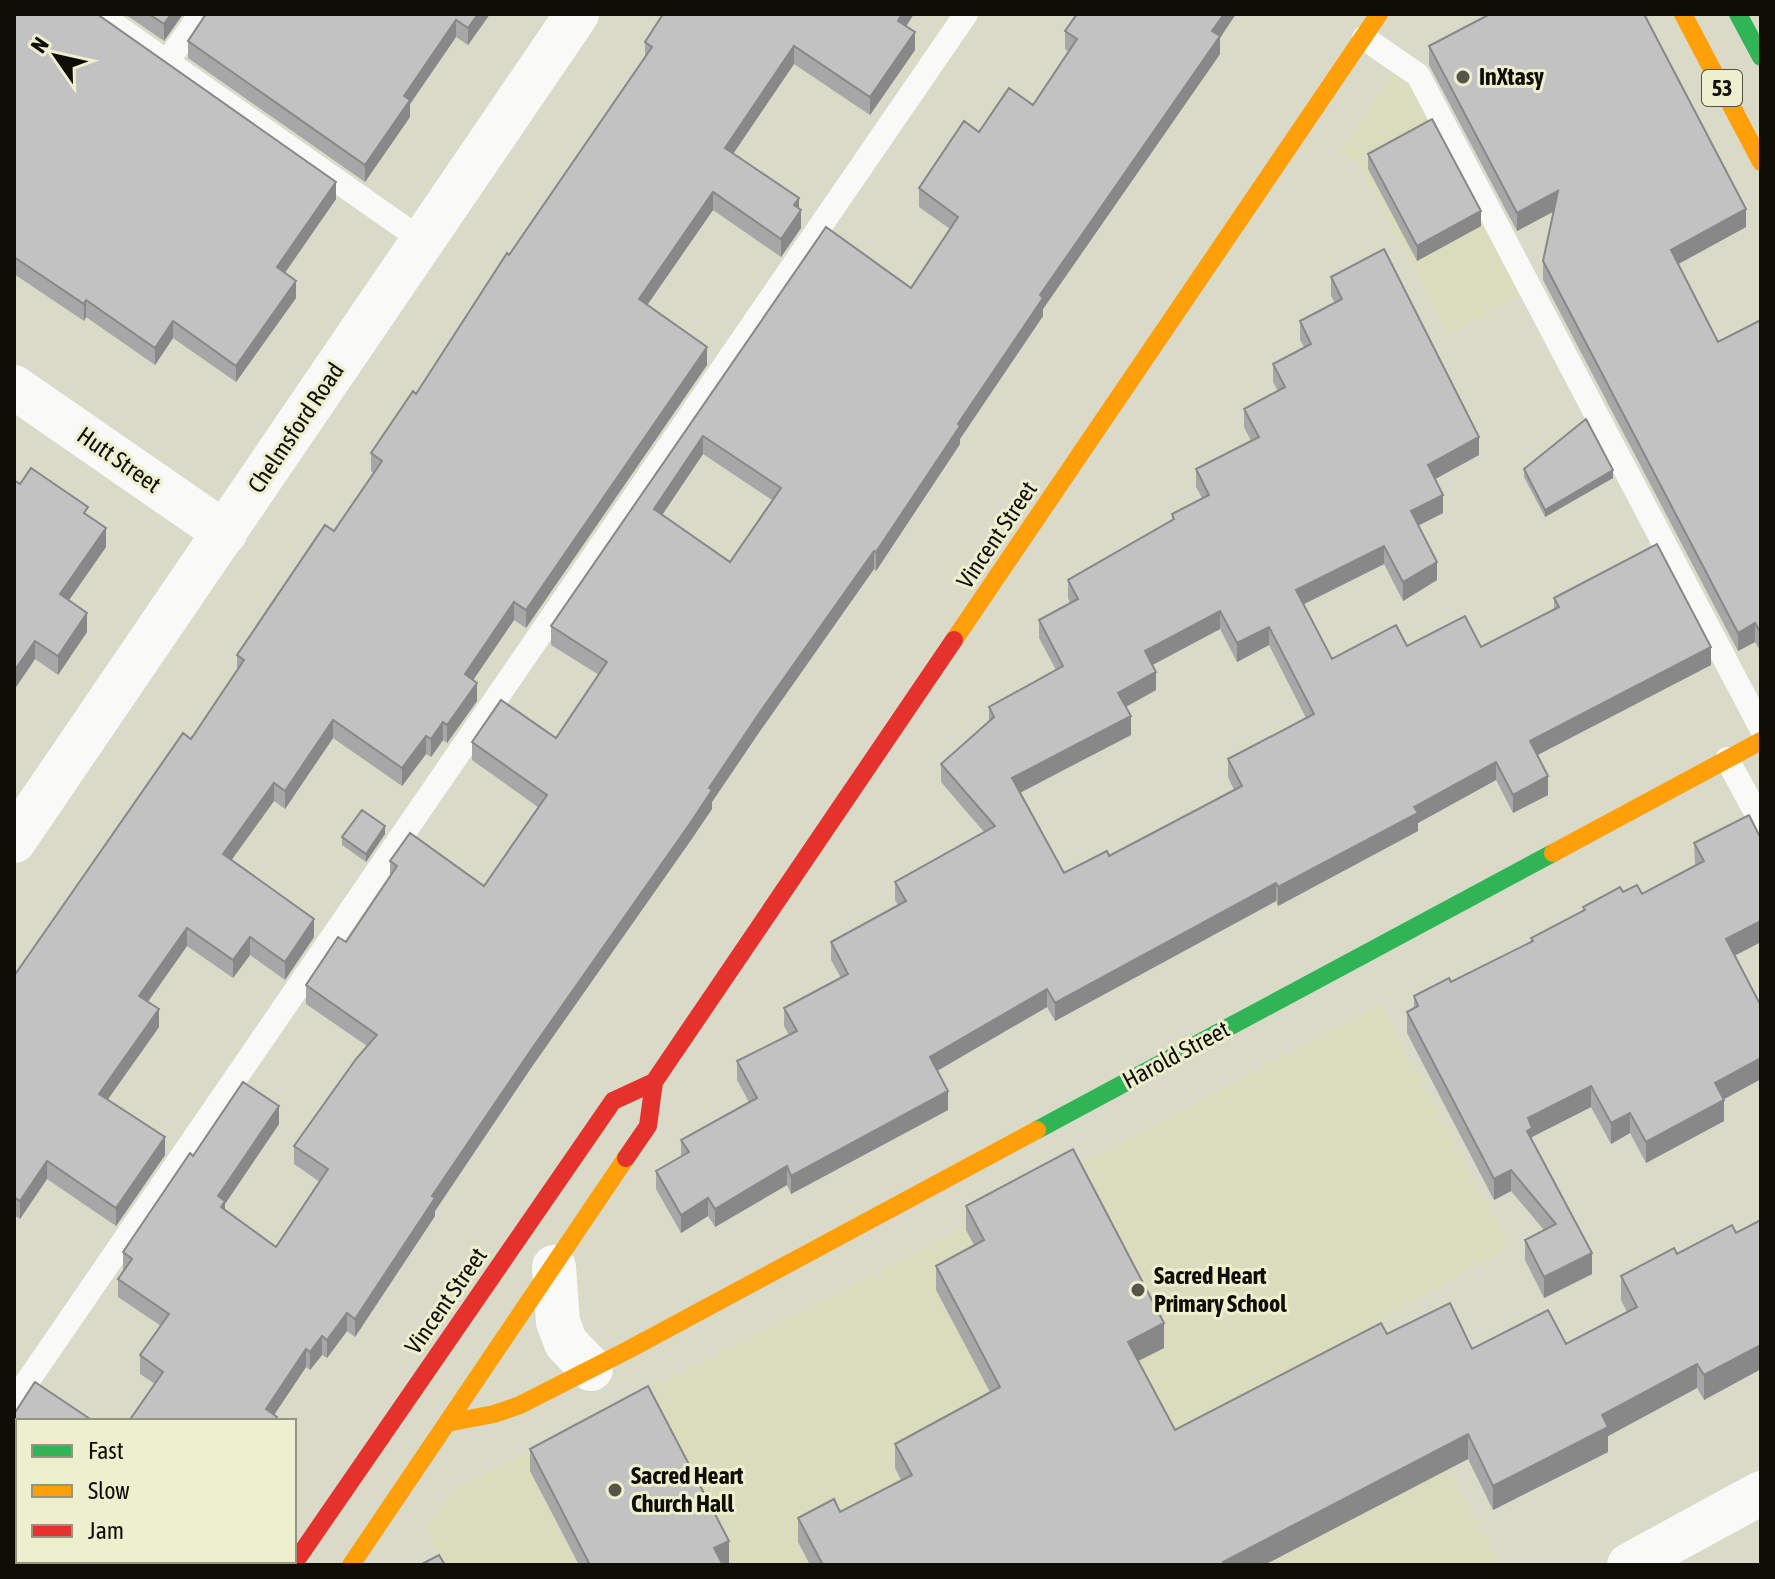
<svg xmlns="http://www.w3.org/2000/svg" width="1775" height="1579" viewBox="0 0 1775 1579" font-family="'Asap Condensed',sans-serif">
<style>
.built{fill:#dbdbbd}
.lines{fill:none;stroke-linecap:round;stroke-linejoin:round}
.lane{stroke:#f9f9f7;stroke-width:24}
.street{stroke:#f9f9f7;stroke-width:44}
.fast{stroke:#30b455;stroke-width:18}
.slow{stroke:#ff9f0a;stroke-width:18}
.jam{stroke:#e5322d;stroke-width:18}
.wall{fill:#a6a7a6;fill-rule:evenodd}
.shaded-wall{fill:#878887}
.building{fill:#c1c2c1;stroke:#878887;stroke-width:2;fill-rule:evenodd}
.poi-dot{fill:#555549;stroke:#eeefcf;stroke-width:3}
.labels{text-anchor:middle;stroke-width:6;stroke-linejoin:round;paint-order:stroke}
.shield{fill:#eeefcf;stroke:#515241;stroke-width:2}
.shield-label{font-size:22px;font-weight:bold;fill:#0e0e04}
.poi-label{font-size:24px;font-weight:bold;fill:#0e0e04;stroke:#eeefcf;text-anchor:start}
.street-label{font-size:24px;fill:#0e0e04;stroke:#eeefcf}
</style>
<rect width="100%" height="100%" fill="#dadac9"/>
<path class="built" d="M1393 73 1413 88 1521 295 1449 336 1359 165 1340 151Z
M1381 1004 1510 1247 1373 1324 1501 1565H446L425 1528 450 1492 909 1256Z"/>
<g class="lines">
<path class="lane" d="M99 14 423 241
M1364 38 1418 75 1761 728
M167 62 201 14
M1727 759 1761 822
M14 1401 966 14"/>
<path class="street" d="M14 387 225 533
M14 841 577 14
M554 1267 558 1322 566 1343 591 1369
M1629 1565 1761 1493"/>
<path class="fast" d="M1738 14 1761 57
M1037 1130 1553 853"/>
<path class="slow" d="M1683 14 1761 162
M954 640 1379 14
M1553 853 1761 741
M447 1423 494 1414 520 1405 628 1350 1037 1130
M351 1565 626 1158"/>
<path class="jam" d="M626 1158 648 1126 654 1082 954 640
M293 1565 613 1101 654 1082"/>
</g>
<path class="wall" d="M14 14 336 199 285 273 296 298 236 382 173 338 155 365 86 317 84 321 14 274Z
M125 14H183L164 41Z
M206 14H490L468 45 456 37 410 104V117L365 182 188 58V41Z
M906 26 915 50 870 115 794 64 733 153 799 208 801 228 781 257 713 210 647 305 707 365 526 628 514 620 473 680 477 701 447 743 443 740 431 757 426 754 402 786 333 738 285 809 274 801 231 860 314 937 285 980 250 955 233 978 187 946 148 1002 159 1027 107 1100 165 1155 116 1226 47 1179 20 1219 14 1215V976L191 739 237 670V655L334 531 374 473 371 471V453L416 394 509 255 645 58V42Z
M1065 31 1220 38V54L1043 309V316L960 439V444L876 571 874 569 760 731 712 802V809L691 840 531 1068 435 1211V1216L355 1337 347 1331 327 1358 322 1355 310 1370 306 1367 274 1415 277 1421 155 1384 140 1374V1355L161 1326 118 1297V1279L123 1271V1252L193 1156 279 1124 225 1204V1210L276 1247 320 1182 294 1164V1146L367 1046 306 1004V985L346 942 390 876V861L484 886 538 807 472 760V742L556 738 599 675 551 645V626L826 227 911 288 950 229 919 207V188L979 132 1033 105 1069 52 1065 49ZM703 454 772 500 730 562 662 515Z
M1429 46 1746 227 1678 264 1718 342 1761 320V650L1760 651 1755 642 1738 651 1543 280V261L1553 212 1517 231 1429 65Z
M1368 154 1481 226 1417 261 1368 169Z
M1331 277 1479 455 1435 479 1443 513 1418 526 1437 580 1403 601 1384 564 1304 604 1332 659 1407 646 1481 647 1554 609V598L1711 665 1537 755 1548 795 1513 813 1496 780 1418 823V831L1278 906 1276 901 1055 1021 1047 1007 937 1071 948 1110 791 1194 787 1185 715 1227 708 1216 681 1233 656 1189V1171L681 1157V1140L749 1102 737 1080V1061L789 1035 784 1026V1008L841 978 831 960V942L898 905 895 900V882L984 832 941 782V764L989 722V707L1056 670 1039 638V620L1070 603 1068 598V580L1172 520V514L1202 498 1196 487V469L1251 441 1244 427V409L1278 391 1273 382V364L1304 347 1300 340V321L1335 303 1331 296ZM1220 629 1237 662 1269 645 1306 718 1228 759V777L1234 790 1109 856 1064 873 1020 792 1131 735 1126 707 1156 690 1152 665Z
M1524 469 1613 478 1545 517 1524 477Z
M14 480 20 484 88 516 106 547 69 600 87 632 58 675 35 659 14 690Z
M385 834 366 862 342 845V837Z
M1761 834V942L1734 956 1761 1006V1079L1724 1099V1121L1646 1163 1630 1133 1611 1144 1591 1107 1532 1137V1141L1592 1274 1544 1298 1525 1260V1240L1544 1230 1511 1191 1494 1200 1407 1033V1012L1414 1009V996L1451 982 1531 942V938L1583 911V907L1623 892 1642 894 1695 866 1694 843Z
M966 1206 1164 1348 1138 1361 1175 1430 1387 1334 1472 1349 1566 1344 1627 1312 1621 1300V1276L1736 1233 1761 1220V1369L1704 1400 1697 1388 1608 1436V1452L1493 1510 1468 1459 1264 1565H810L798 1542V1518L840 1512 901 1480 895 1468V1444L990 1392 936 1290V1266L974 1245 966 1230Z
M530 1449 729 1563 724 1565H579L530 1471Z"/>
<path class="shaded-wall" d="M171 14H183L164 41V24Z
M478 14H490L468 45V28Z
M902 14H914L898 39V21Z
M1224 14H1236L1220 38V54L1043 309V316L960 439V444L876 571V552L1040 295Z
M456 20V37L410 104V117L365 182V165L404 96Z
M915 32V50L870 115V97Z
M794 46V64L725 166V148Z
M336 182V199L277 284V267Z
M1558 191V209L1517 231V213Z
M713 192V210L639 317V299Z
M799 198V213L801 210V228L781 257V239L794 205Z
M1746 209V227L1671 268V250Z
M1481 211V226L1417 261V246Z
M296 281V298L236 382V366Z
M86 300V317L84 321V304Z
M173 321V338L155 365V348Z
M707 347V365L526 628V610Z
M703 436V454L654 527V509Z
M1479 437V455L1428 483V465Z
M1613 470V478L1545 517V510Z
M1443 495V513L1411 529V511Z
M106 528V547L60 613V594Z
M1384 546V564L1296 608V590Z
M874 551V569L760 731 712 802V809L691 840 531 1068 435 1211V1216L355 1337V1319L432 1196 760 712Z
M1437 562V580L1403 601V582Z
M514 602V620L465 692V674Z
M1220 611V629L1145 669V651Z
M87 613V632L58 675V656Z
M1755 623V642L1738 651V633Z
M1269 627V645L1237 662V643Z
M1761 631V650L1760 651V632Z
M35 641V659L14 690V671Z
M1711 647V665L1530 759V741Z
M1156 672V690L1118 711V693Z
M477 683V701L447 743V725Z
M1131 716V735L1012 797V778Z
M333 720V738L285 809V791Z
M443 722V740L431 757V739Z
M426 736V754L402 786V768Z
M1496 762V780L1418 823V831L1278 906V887L1414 807Z
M1548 776V795L1513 813V795Z
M274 783V801L223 872V854Z
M385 826V834L366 862V854Z
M1276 883V901L1055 1021V1003Z
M314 919V937L285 980V962Z
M1761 921V942L1726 960V939Z
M187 928V946L139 1014V996Z
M250 937V955L233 978V960Z
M1047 989V1007L930 1075V1057Z
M159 1009V1027L99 1112V1094Z
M1761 1058V1079L1715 1104V1083Z
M1591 1086V1107L1532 1137V1148L1527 1151 1528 1118Z
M948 1091V1110L791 1194V1176Z
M1724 1100V1121L1646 1163V1142Z
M279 1106V1124L225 1204V1219L218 1196Z
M1630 1113V1133L1611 1144V1123Z
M165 1137V1155L116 1226V1208Z
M47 1161V1179L20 1219V1201Z
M787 1166V1185L715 1227V1209Z
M1511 1170V1191L1494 1200V1179Z
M708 1198V1216L681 1233V1215Z
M1592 1253V1274L1544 1298V1277Z
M347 1313V1331L327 1358V1340Z
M1164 1323V1348L1128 1366V1342Z
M322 1336V1355L310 1370V1352Z
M1761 1345V1369L1704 1400V1375Z
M306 1349V1367L270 1421 266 1409Z
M1697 1364V1388L1608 1436V1452L1493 1510V1486L1602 1415Z
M1468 1434V1459L1264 1565H1223V1562Z
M729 1541V1563L724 1565H714V1548Z
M205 1561H210V1565H202Z"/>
<path class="building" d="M14 14H97L336 182 277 267 296 281 236 366 173 321 155 348 86 300 84 304 14 257Z
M149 14H171L164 24Z
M206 14H478L468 28 456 20 404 96 410 100 365 165 188 41Z
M663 14H902L898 21 915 32 870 97 794 46 725 148 799 198 794 205 801 210 781 239 713 192 639 299 707 347 526 610 514 602 465 674 477 683 447 725 443 722 431 739 426 736 402 768 333 720 285 791 274 783 223 854 314 919 285 962 250 937 233 960 187 928 139 996 159 1009 99 1094 165 1137 116 1208 47 1161 20 1201 14 1197V976L183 733 191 739 244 660 237 655 325 525 334 531 382 461 371 453 413 391 416 394 507 253 509 255 652 47 645 42Z
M1077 14H1224L1212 31 1220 36 1040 295 1043 298 958 424 960 426 876 552 874 551 760 712 709 788 712 790 691 822 531 1050 432 1196 435 1198 355 1319 347 1313 327 1340 322 1336 310 1352 306 1349 266 1409 277 1417 274 1421H129L163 1372 140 1355 169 1314 118 1279 132 1259 123 1252 190 1153 193 1156 243 1082 279 1106 218 1196 225 1201 221 1207 276 1247 328 1169 294 1146 356 1059 377 1035 306 985 338 937 346 942 397 866 390 861 410 833 484 886 547 795 472 742 501 700 556 738 607 662 551 626 826 227 911 288 958 217 919 188 964 121 979 132 1009 88 1033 105 1077 39 1065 31ZM703 436 781 488 730 562 654 509Z
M1490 14H1644L1746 209 1671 250 1718 342 1761 320V631L1760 632 1755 623 1738 633 1543 261 1558 191 1517 213 1429 46Z
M1432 119 1481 211 1417 246 1368 154Z
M1384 249 1479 437 1428 465 1443 495 1411 511 1437 562 1403 582 1384 546 1296 590 1332 659 1396 625 1407 646 1465 616 1481 647 1559 607 1554 598 1657 544 1711 647 1530 741 1548 776 1513 795 1496 762 1414 807 1418 813 1278 887 1276 883 1055 1003 1047 989 930 1057 948 1091 791 1176 787 1166 715 1209 708 1198 681 1215 656 1171 689 1152 681 1140 757 1098 737 1061 797 1031 784 1008 848 974 831 942 906 901 895 882 995 826 941 764 994 717 989 707 1063 666 1039 620 1078 599 1068 580 1174 519 1172 514 1209 495 1196 469 1259 437 1244 409 1285 387 1273 364 1311 344 1300 321 1342 299 1331 277ZM1220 611 1237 643 1269 627 1314 714 1228 759 1242 786 1109 856 1107 851 1064 873 1012 778 1131 716 1118 693 1156 672 1145 651Z
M1586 419 1613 470 1545 510 1524 469Z
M31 468 88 507 84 513 106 528 60 594 87 613 58 656 35 641 14 671V480L20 484Z
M362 810 385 826 366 854 342 837Z
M1749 815 1759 835 1761 834V921L1726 939 1761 1006V1058L1715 1083 1724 1100 1646 1142 1630 1113 1611 1123 1591 1086 1528 1118 1532 1128 1527 1131 1592 1253 1544 1277 1525 1240 1556 1224 1511 1170 1494 1179 1407 1012 1418 1006 1414 996 1449 978 1451 982 1533 941 1531 938 1585 910 1583 907 1620 887 1623 892 1637 885 1642 894 1704 861 1694 843Z
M1073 1149 1164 1323 1128 1342 1175 1430 1381 1323 1387 1334 1450 1303 1472 1349 1548 1310 1566 1344 1637 1307 1621 1276 1674 1248 1677 1254 1732 1225 1736 1233 1761 1220V1345L1704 1375 1697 1364 1602 1415 1608 1427 1493 1486 1468 1434 1223 1562 1224 1565H823L798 1518 834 1499 840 1512 912 1475 895 1444 1000 1387 936 1266 984 1240 966 1206Z
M35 1382 93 1421H18V1561H205L202 1565H14V1414Z
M648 1386 729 1541 714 1548 723 1565H590L530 1449Z
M439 1555 445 1565H420Z"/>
<g class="poi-dot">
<circle cx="1463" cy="77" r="8"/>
<circle cx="1138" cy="1290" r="8"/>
<circle cx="615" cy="1490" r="8"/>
</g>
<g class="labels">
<rect class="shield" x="1702" y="70" width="40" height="36" rx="6"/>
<g class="shield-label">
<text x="1722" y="96">53</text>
</g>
<g class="poi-label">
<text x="1479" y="85">InXtasy</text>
<text x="1154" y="1284">Sacred Heart<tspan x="1154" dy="28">Primary School</tspan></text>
<text x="631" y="1484">Sacred Heart<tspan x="631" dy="28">Church Hall</tspan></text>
</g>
<g class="street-label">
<text transform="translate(296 428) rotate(-56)" y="8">Chelmsford Road</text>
<text transform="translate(119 460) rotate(35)" y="8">Hutt Street</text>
<text transform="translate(997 535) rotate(-56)" y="8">Vincent Street</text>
<text transform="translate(1176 1055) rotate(-28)" y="8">Harold Street</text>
<text transform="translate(446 1301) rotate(-55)" y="8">Vincent Street</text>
</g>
</g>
<rect width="1775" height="1579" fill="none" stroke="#0e0e04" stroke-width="32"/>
<rect x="16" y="1419" width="280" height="144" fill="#eeefcf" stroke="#94957e" stroke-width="2"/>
<rect x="32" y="1445" width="40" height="12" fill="#30b455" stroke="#94957e" stroke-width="2"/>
<text x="88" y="1459" font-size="24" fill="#0e0e04">Fast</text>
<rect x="32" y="1485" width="40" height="12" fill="#ff9f0a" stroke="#94957e" stroke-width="2"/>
<text x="88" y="1499" font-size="24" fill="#0e0e04">Slow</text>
<rect x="32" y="1525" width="40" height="12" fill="#e5322d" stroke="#94957e" stroke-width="2"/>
<text x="88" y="1539" font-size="24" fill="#0e0e04">Jam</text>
<g transform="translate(56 56) rotate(304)" stroke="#eeefcf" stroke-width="6" paint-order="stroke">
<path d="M0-6L14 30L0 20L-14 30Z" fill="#0e0e04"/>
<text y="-12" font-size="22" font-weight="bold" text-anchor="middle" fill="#0e0e04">N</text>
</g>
</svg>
